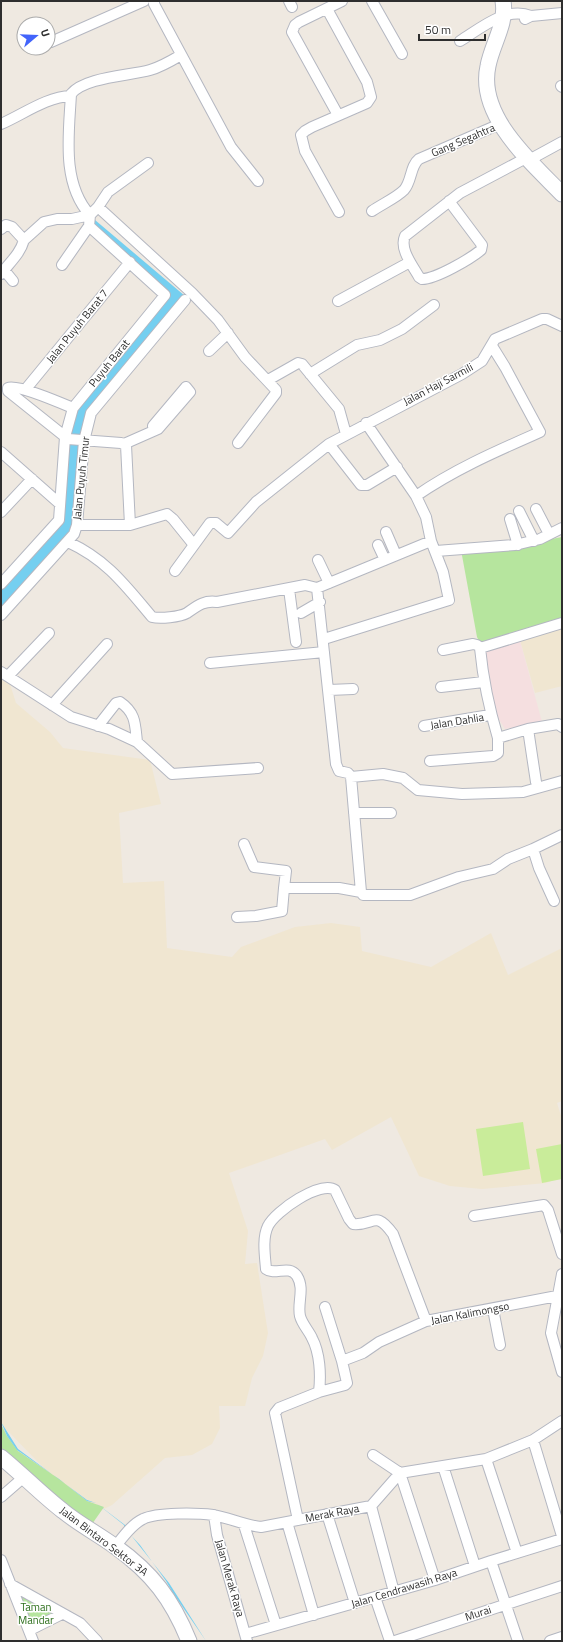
<svg xmlns="http://www.w3.org/2000/svg" width="563" height="1642" viewBox="0 0 563 1642" font-family="'Titillium Web',sans-serif">
<style>
.education{fill:#f0e6d1}
.medical{fill:#f5dfe0}
.green{fill:#b6e59e}
.pitch{fill:#c9ec9a}
.water{fill:#75cff0}
.lines{fill:none;stroke-linecap:round;stroke-linejoin:round}
.minor-casing{stroke:#b4b7c1;stroke-width:12}
.secondary-casing{stroke:#b4b7c1;stroke-width:17}
.minor{stroke:#fff;stroke-width:10}
.secondary{stroke:#fff;stroke-width:15}
.labels{text-anchor:middle;stroke-width:3;stroke-linejoin:round;paint-order:stroke}
.street-label{font-size:11px;fill:#2e2e2e;stroke:#fff}
.park-label{font-size:11px;fill:#2c6e1b;stroke:#fff}
</style>
<rect width="100%" height="100%" fill="#efe9e1"/>
<path class="education" d="M560 625 562 632V686L535 693 519 637Z
M1 678 10 684 16 703 50 732 63 748 150 760 161 804 119 813 123 883 164 881 167 948 232 957 241 947 295 927 331 923 360 927 362 951 431 967 491 933 508 975 562 948V1101L557 1103 562 1119V1177L546 1183 482 1189 450 1186 419 1176 391 1117 332 1150 325 1139 229 1173 248 1231 245 1264 257 1263 268 1333 263 1356 252 1378 245 1406H219L220 1428 212 1444 192 1455 165 1458 112 1505 98 1512 69 1494 1 1424Z"/>
<path class="medical" d="M519 637 542 722 505 729 495 713 482 648Z"/>
<path class="green" d="M562 537V624L482 648 477 637 461 550 516 546Z
M1 1424 7 1436 18 1451 59 1479 87 1501 104 1507 90 1527 11 1472 8 1474 1 1465Z
M10 1584 62 1614 30 1630Z"/>
<path class="pitch" d="M523 1122 530 1169 483 1176 476 1129Z
M562 1144V1179L542 1183 536 1149Z"/>
<path class="water" d="M95 220 185 296 88 412 72 531 1 608V589L61 523 69 439 75 410 170 295 89 226Z
M1 1422 18 1449 87 1500 96 1503 125 1525 126 1529 169 1583 206 1641 173 1593 166 1581 140 1545 125 1529 124 1525 96 1503 87 1501 59 1479 17 1450 7 1436Z"/>
<g class="lines">
<g class="minor-casing">
<path id="minor" d="M154 1V4L231 147 258 181
M289 1 292 7
M372 1 402 54
M327 9 367 82 371 97 367 103 312 127 305 131 301 135 305 151 339 212
M525 19 531 16 562 13
M460 41C481 28 506 6 531 16
M51 42 144 1
M561 86 562 87
M338 115 292 32 295 25 299 22 342 1
M1 124C24 114 46 97 71 96
M529 160 562 142
M449 201 482 245 481 250C470 259 436 279 422 279L419 277C413 266 399 249 405 236L460 193 526 158
M98 207 192 293 218 320 245 357 276 390V393L238 443
M372 211C382 204 396 198 404 190 412 181 410 166 419 159L500 124
M1 229 6 225 12 227 24 240 44 222 57 219H72L90 215 98 207 108 192 148 163
M62 265 89 226
M4 270 13 281
M1 274C10 262 20 254 24 240
M338 301 410 262
M209 351 228 333
M310 374 357 345 380 340 402 329 434 305
M268 380 298 363 302 364 339 409 346 434
M25 390 130 262
M73 408C61 403 17 384 8 388V391L68 439 121 443 126 445 130 525H77
M366 423 416 496 426 517 431 541
M124 444 158 429 190 392 186 387 153 426 154 430
M329 444 361 485H367L397 467
M1 452 60 504
M416 496C455 469 497 451 540 432L505 367 492 346
M536 509 549 534
M519 511 534 541
M1 512 32 479
M510 519 518 545
M130 525 167 514 173 519 194 545
M386 532 396 555
M68 542C107 560 125 585 152 617 160 619 180 617 187 613 197 606 204 600 217 602L305 585 317 588 431 541 443 572 449 600 324 639
M378 545 385 560
M436 551 515 545 540 539 562 528
M318 560 329 583
M175 571 210 523H216L228 533 256 502 329 444 462 374 482 361 495 339 542 319H547L562 326
M1 584 59 520 65 437 73 408 165 295 89 226 90 215C61 183 69 133 71 94 85 77 129 76 150 70 161 67 171 61 181 55
M317 588 336 764 339 771 348 773 351 777 361 892 363 895H410L459 877 493 869 508 859 533 849
M289 589 296 642
M301 613 320 602
M1 615 74 534 77 525 84 441 91 413 185 300
M562 623 480 648C483 679 489 708 498 738L528 729 558 724 562 727
M443 650 473 644 477 645 480 648
M210 663 324 652
M1 672 71 717 109 729 137 742 172 774 258 768
M8 676 49 633
M441 687 483 682
M329 690 353 689
M52 705 107 644
M98 726 116 703 120 702C136 713 135 724 137 742
M424 726 490 715
M528 729 536 782
M430 761 493 756 498 753V738
M351 777 383 774 403 778 418 790 462 794 523 792 562 781
M354 813H391
M244 844 254 867 286 871 284 888H339L361 892
M554 901 539 868 533 849 562 835
M237 917 256 916 282 911 284 888
M474 1216 544 1205 548 1210 562 1254
M562 1274 551 1333 562 1372
M493 1309 500 1345
M342 1361 363 1353 379 1342 426 1321 557 1296
M319 1392 345 1385 347 1383 342 1361 325 1307
M533 1440 562 1536
M373 1455 400 1473 435 1580
M486 1459 517 1553
M443 1466 475 1566
M1 1497 24 1477
M371 1506 394 1592
M327 1514 355 1603
M214 1515 217 1535 247 1641
M298 1520 275 1413 279 1408 319 1392C321 1375 320 1353 312 1338 309 1331 302 1324 300 1316 297 1303 305 1289 297 1276 289 1264 275 1276 266 1269 265 1256 262 1238 268 1226 275 1211 321 1180 335 1190L349 1219 353 1224C374 1226 375 1209 393 1234L426 1321
M287 1522 314 1615
M244 1525 276 1625
M115 1547C123 1537 132 1524 143 1519 157 1512 198 1513 213 1515 230 1518 243 1525 261 1527L371 1506 400 1473 486 1459 533 1440 562 1421
M1 1560 33 1641
M491 1561 518 1641
M10 1584 80 1623 97 1641
M375 1597 390 1641
M30 1630 62 1614
M245 1634 435 1580 491 1561 562 1539
M395 1641 562 1586
M550 1641 562 1637"/>
</g>
<g class="secondary-casing">
<path id="secondary" d="M503 1C507 24 492 44 488 66 477 116 531 162 562 194
M1 1457C22 1474 41 1494 63 1511 79 1524 98 1534 116 1547 152 1573 172 1599 189 1641"/>
</g>
<use href="#minor" class="minor"/>
<use href="#secondary" class="secondary"/>
</g>
<g class="labels">
<g class="street-label">
<text transform="translate(463 140) rotate(-23)" y="4">Gang Segahtra</text>
<text transform="translate(77 326) rotate(-51)" y="4">Jalan Puyuh Barat 7</text>
<text transform="translate(109 363) rotate(-51)" y="4">Puyuh Barat</text>
<text transform="translate(438 384) rotate(-28)" y="4">Jalan Haji Sarmili</text>
<text transform="translate(81 478) rotate(-84)" y="4">Jalan Puyuh Timur</text>
<text transform="translate(457 721) rotate(-9)" y="4">Jalan Dahlia</text>
<text transform="translate(470 1313) rotate(-11)" y="4">Jalan Kalimongso</text>
<text transform="translate(332 1513) rotate(-11)" y="4">Merak Raya</text>
<text transform="translate(104 1541) rotate(37)" y="4">Jalan Bintaro Sektor 3A</text>
<text transform="translate(230 1578) rotate(74)" y="4">Jalan Merak Raya</text>
<text transform="translate(404 1588) rotate(-17)" y="4">Jalan Cendrawasih Raya</text>
<text transform="translate(478 1613) rotate(-18)" y="4">Murai</text>
</g>
<g class="park-label">
<text x="36" y="1611">Taman<tspan x="36" dy="13">Mandar</tspan></text>
</g>
</g>
<rect width="563" height="1642" fill="none" stroke="#2e2e2e" stroke-width="4"/>
<g transform="translate(36 36) rotate(71)"><circle r="19" fill="#ffffff" stroke="#ababab"/>
<path d="M0-3L7 15L0 10L-7 15Z" fill="#4264fb"/>
<text y="-6" font-size="11" font-weight="bold" text-anchor="middle" fill="#2e2e2e">U</text>
</g>
<path d="M419 34v6h66v-6" fill="none" stroke="#2e2e2e" stroke-width="2"/>
<text x="425" y="34" font-size="12" fill="#2e2e2e" stroke="#ffffff" stroke-width="3" paint-order="stroke">50 m</text>
</svg>
